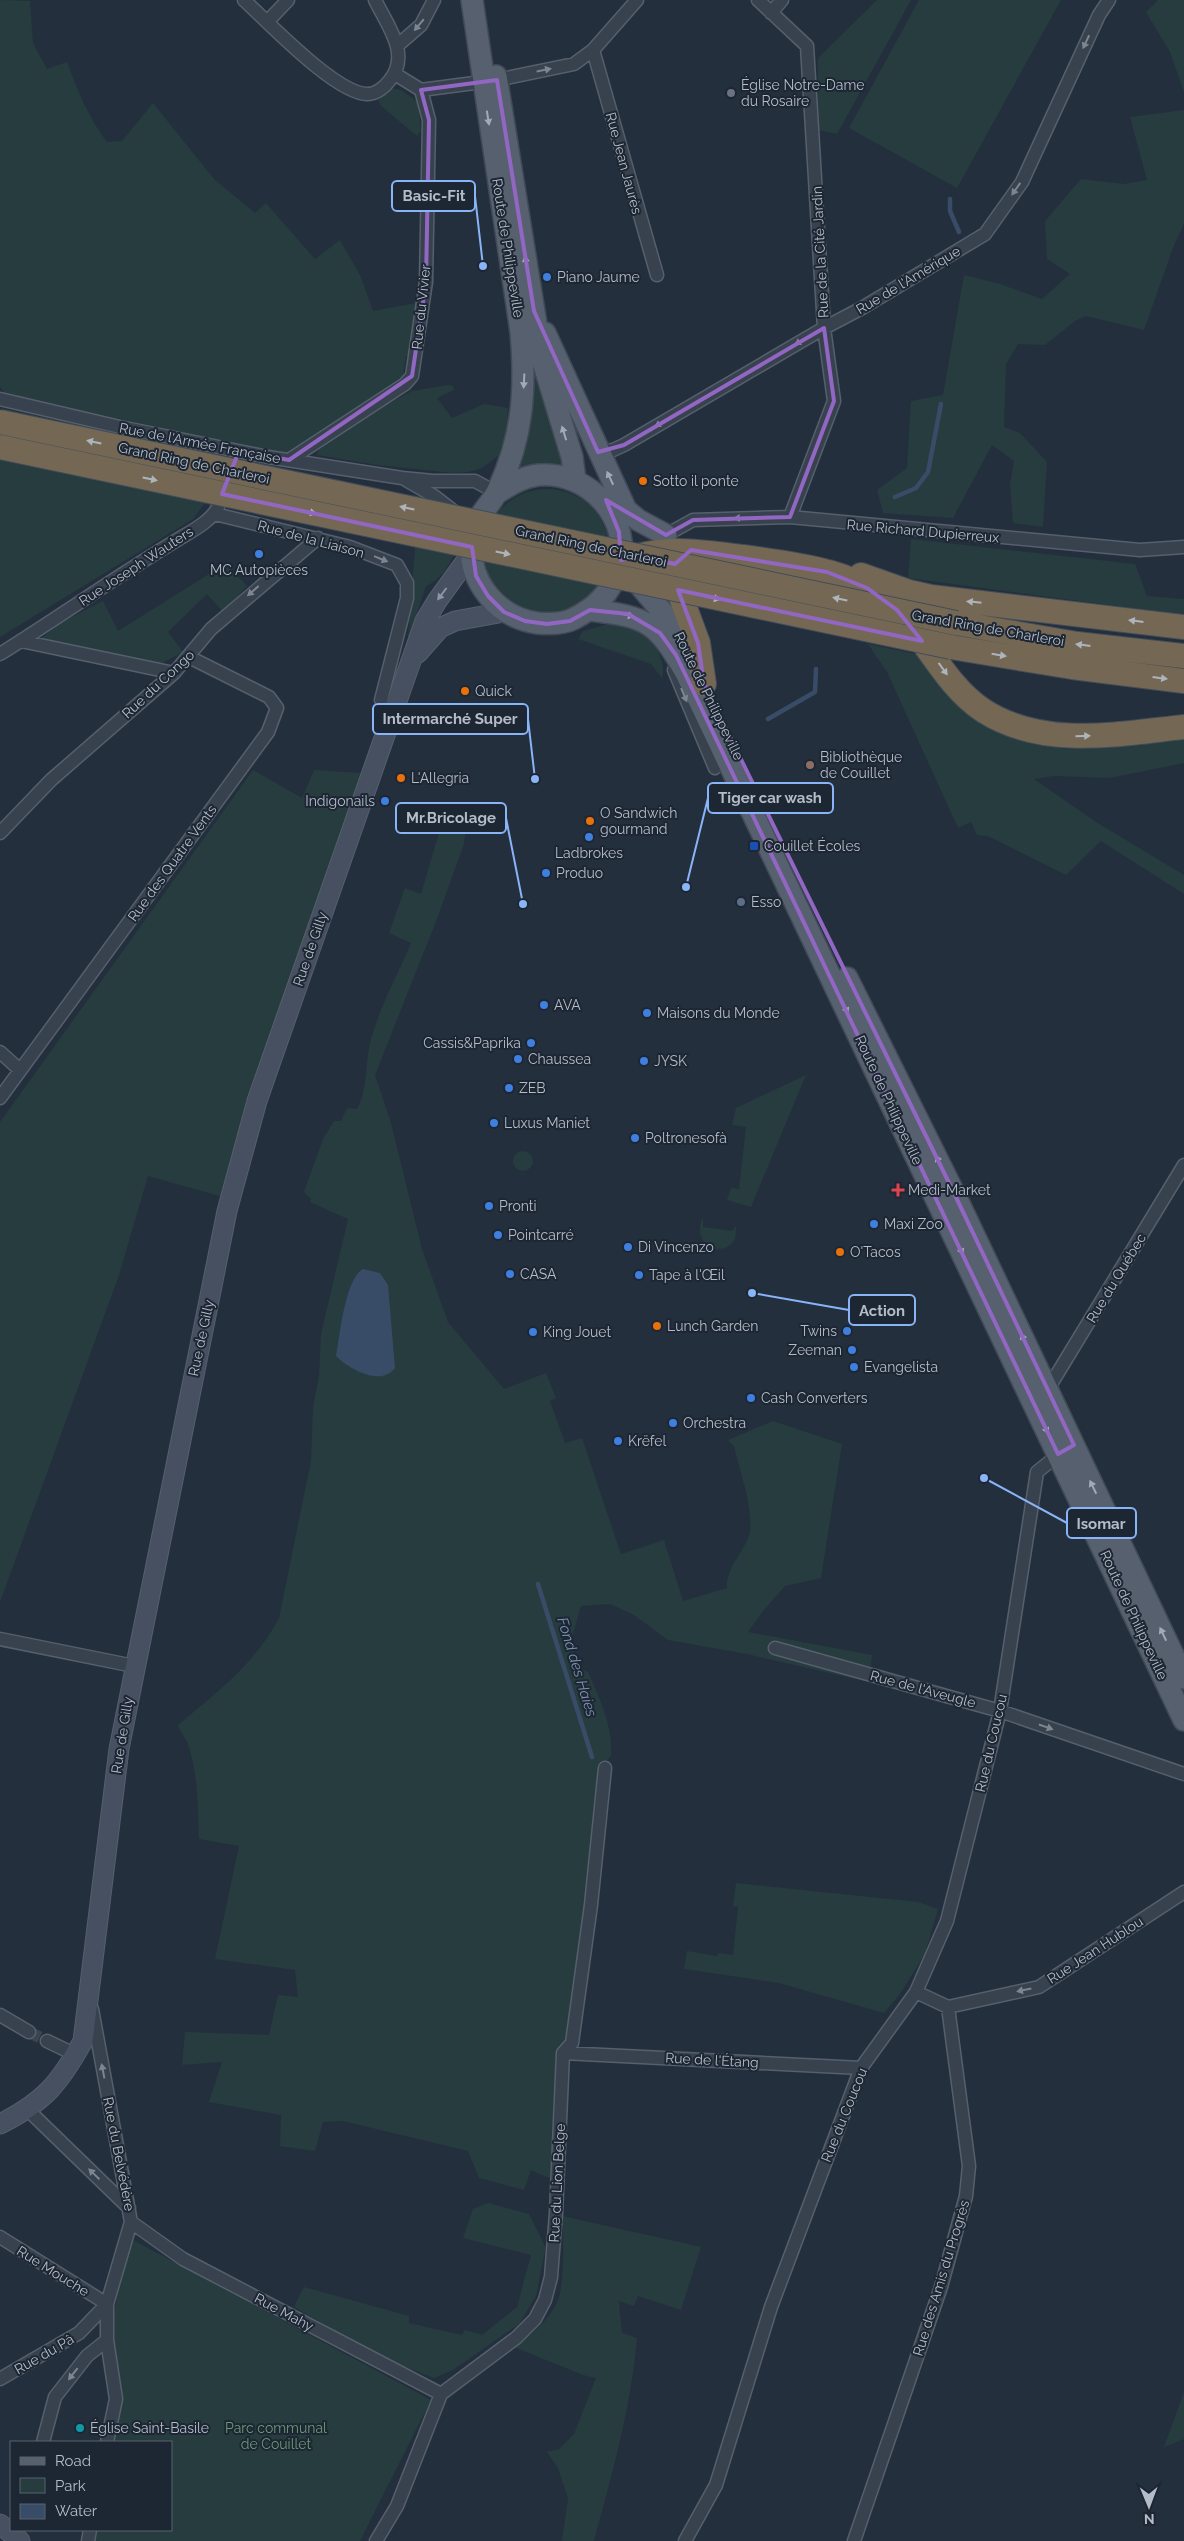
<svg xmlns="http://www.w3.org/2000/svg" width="1184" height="2541" viewBox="0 0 1184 2541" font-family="Raleway,sans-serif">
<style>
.green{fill:#263c3f}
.water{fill:#394c67}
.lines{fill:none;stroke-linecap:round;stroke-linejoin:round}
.stream{stroke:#394c67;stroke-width:4.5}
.street-tunnel{stroke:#3a4453;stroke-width:12;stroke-dasharray:12 6;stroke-linecap:butt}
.street-casing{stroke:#565f6c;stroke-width:15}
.secondary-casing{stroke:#565f6c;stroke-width:21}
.primary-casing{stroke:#414a57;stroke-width:24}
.highway-casing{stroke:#434c59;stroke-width:26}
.street{stroke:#38414e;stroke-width:12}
.secondary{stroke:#465061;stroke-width:19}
.primary{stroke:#56606e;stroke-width:21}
.highway{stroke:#746855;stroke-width:24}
.highway-bridge-casing{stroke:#434c59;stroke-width:26;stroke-linecap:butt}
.highway-bridge{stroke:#746855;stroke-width:24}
.oneway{fill:#7c8592}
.oneway2{fill:#a1aab7}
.oneway3{fill:#aeb4bd}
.oneway4{fill:#8e96a5}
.marked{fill:none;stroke:#9266c3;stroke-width:4;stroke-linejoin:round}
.worship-dot{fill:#6b7280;stroke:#1d2633;stroke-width:2}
.shop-dot{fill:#3f7fe0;stroke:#1d2633;stroke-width:2}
.food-dot{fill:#e8710a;stroke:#1d2633;stroke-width:2}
.education-dot{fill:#8d6e63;stroke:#1d2633;stroke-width:2}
.transit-dot{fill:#1a4fb4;stroke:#1d2633;stroke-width:2}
.service-dot{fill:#5c6f8a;stroke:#1d2633;stroke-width:2}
.health-dot{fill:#e0444e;stroke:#1d2633;stroke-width:2}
.culture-dot{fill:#0f9aa8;stroke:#1d2633;stroke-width:2}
.labels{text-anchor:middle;stroke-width:4;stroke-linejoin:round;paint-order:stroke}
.poi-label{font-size:14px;fill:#b4bcc9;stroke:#1d2633;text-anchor:start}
.street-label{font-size:14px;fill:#b4bcc9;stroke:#1d2633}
.park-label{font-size:14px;fill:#6b9a76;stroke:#1d2633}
.water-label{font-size:15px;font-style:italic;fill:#7c92b1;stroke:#1d2633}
.leader{fill:none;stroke:#8ab4f8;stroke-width:2}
.callout-dot{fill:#8ab4f8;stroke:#1d2633;stroke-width:2}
.callout{fill:#1d2633;stroke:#8ab4f8;stroke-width:2}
.callout-label{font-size:15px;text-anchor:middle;font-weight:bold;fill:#b4bcc9}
</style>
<rect width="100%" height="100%" fill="#242f3e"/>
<path class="green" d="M0 0 30 1 33 43 47 69 67 62C78 91 88 117 107 142L122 141 153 103 214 179 255 213 266 203 315 259 340 240 361 277 373 311 416 303 410 353 406 357 403 376 286 454 6 395 0 387Z
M877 0H911L837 134 818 130V58Z
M919 0H1061L957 188 849 128Z
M1158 0H1184V92L1170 52 1146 12Z
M391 88 401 90 418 102 421 131 417 136 380 105 378 100Z
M1184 110V224L1174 245 1144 330 1086 316 1075 321 1045 345 1018 344 1006 364 1004 427 1020 433 1047 462 1043 527 1013 523 1010 484 1014 461 992 445 953 518 883 513 877 490 907 468 911 401 943 395 964 275 1000 284 1042 299 1070 274 1047 259 1045 221 1081 179 1124 184 1147 180 1130 117Z
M532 364C550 396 555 435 563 470L517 474 529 429Z
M448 385 453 386 454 390 437 398 452 418 484 404 508 408 506 436 498 456 482 468 468 472 452 473 378 465 316 455 322 444 389 403 412 391Z
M0 408 228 457 211 505 204 504 193 519 0 637Z
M484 552a63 63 0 1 1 126 0a63 63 0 1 1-126 0Z
M413 495 453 503C455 510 459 519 459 526 459 549 448 577 426 586L408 640 415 549Z
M911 539 1135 564 1147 596 1184 599V615L908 578Z
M225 564 247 586 223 612 207 594 168 632 183 652 159 665 50 644 42 638 58 624 103 601 118 631Z
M612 623C637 625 654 634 661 659 663 666 664 671 662 678L651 664 578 639 583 631Z
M868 644 920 655 938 684 965 711 1006 734 1032 743 1068 749 1184 737V763L1110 778 1054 776 1034 779 1096 822 1184 875V894L1101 841 1066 875 988 836 977 835 971 822 958 828 887 672Z
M253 770 302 798 314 770 361 773 223 1197 148 1176 119 1275 0 1602V1122Z
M463 805 466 828 464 844 435 924 375 1075 391 1123 422 1249 448 1322 504 1389 546 1373 556 1398 550 1401 565 1443 582 1438 621 1554 664 1540 683 1601 727 1588C726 1567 743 1554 749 1535 755 1512 739 1469 734 1446L728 1440 773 1421 842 1444 821 1578 785 1586 763 1611 748 1632 872 1655 869 1682 747 1654 668 1640 634 1615 610 1604 581 1606 571 1641 578 1668 588 1672C600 1699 613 1726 611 1756L599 1769 587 1906 566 2043 556 2181 531 2170 524 2190 479 2178 468 2151 343 2121 323 2122 315 2151 280 2146 281 2115 209 2102 222 2062 182 2065 185 2032 269 2035 278 1995 298 1997 295 1970 215 1959 239 1846 199 1839C198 1811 198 1771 188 1745 186 1738 180 1733 178 1725 217 1692 255 1664 279 1618L311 1461 313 1407 319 1376 321 1334 348 1219 310 1202 311 1199 304 1192 323 1139 334 1121H341L347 1108 357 1109C368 1092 365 1060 371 1039 380 1006 398 974 411 943L389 933 405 888 421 894 441 826 445 824 448 807Z
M806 1075 751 1207 727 1200 731 1188 739 1189 746 1127 732 1125 736 1108Z
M513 1161a10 10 0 1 1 20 0a10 10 0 1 1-20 0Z
M703 1217V1227L732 1231 736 1226C736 1229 736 1235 735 1238 726 1260 689 1247 703 1217Z
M736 1883 918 1902 938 1909 925 1954 900 1994 884 2013 779 1983 684 1969 687 1951 717 1956 718 1953 733 1955 738 1907 733 1906Z
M488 2203 529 2214 545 2246V2251L536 2296 519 2324 453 2370 434 2378 385 2359 294 2307 304 2287 409 2316V2323L462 2335 465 2330 482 2335 517 2307 531 2255 463 2238 473 2209Z
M562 2216 701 2247 681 2310 638 2296 634 2306 619 2301 622 2333 637 2338C631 2408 612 2474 594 2541H562L568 2498 558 2468 547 2452 559 2449 574 2434 596 2378 583 2375 514 2347C531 2335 549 2321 558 2300 564 2288 564 2231 562 2216Z
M133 2240 431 2400 360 2541H95L98 2530H171V2442H113L114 2313 119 2286Z
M1184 2392V2439L1164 2447Z"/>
<path class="water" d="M363 1269 380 1273 388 1285 395 1368C381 1387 349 1369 336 1356 340 1335 345 1279 363 1269Z"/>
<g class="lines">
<path class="stream" d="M950 199V211L959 232
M895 497 916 488 928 472 941 404
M768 719 815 692 816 669
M538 1584 592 1757"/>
<path class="street-tunnel" d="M29 2032 47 2041"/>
<g class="street-casing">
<path id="street" d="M244 0C268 22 337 95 368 94 376 94 385 87 390 80 411 54 387 25 375 0
M758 0 807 46 824 328 834 401 790 517
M771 13 782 0
M267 22 288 0
M398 45 421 25 434 0
M593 50 657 275
M421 90 497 80 574 64 593 50 637 0
M0 399 120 427 268 457 402 478 433 481H475L497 493
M598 452 613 450 624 445 824 328 862 308 985 234 1022 182 1099 15 1109 0
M289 460 405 384 412 376 426 282 429 120 421 90 395 74
M406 480 434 496 456 513
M215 514 350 547 397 565 407 583V598L381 700 392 715
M666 535 693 520 790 517 1140 550 1184 547
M21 641 174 673
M0 654C59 617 117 576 177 540 190 532 212 521 218 507
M674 670 715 768
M0 833 51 780 174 673 211 629 318 538
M0 1052 20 1070
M0 1098 268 732 277 708 269 697 189 657
M1045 1394 1184 1165
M0 1639 134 1666
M775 1648 1000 1711 1184 1774
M916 1992 948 2007 1039 1987 1184 1892
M92 2009 131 2222 107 2304V2340L116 2399 107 2442
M0 2015 29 2032
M47 2041 76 2055
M563 2053 861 2068
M28 2110 129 2208
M131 2222 183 2259 441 2394
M0 2237 107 2304
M0 2379 79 2333 107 2304
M43 2442 55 2397 87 2356 107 2340
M88 2541 90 2530
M376 2541 397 2506 441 2394 516 2338 535 2319 545 2300 551 2277 556 2213 563 2053 572 2043 591 1905 605 1768
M685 2541 716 2485 771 2307 861 2068 916 1992 947 1921 1000 1711 1037 1472 1063 1451
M854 2541 941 2287 966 2196 969 2166 948 2007"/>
</g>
<g class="secondary-casing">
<path id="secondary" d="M418 653 440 628 455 621 504 612
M0 2124C44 2102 59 2084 83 2041L119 1749 227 1211 257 1101 425 621 437 601 471 554
M0 2524 20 2541"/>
</g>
<g class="primary-casing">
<path id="primary" d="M472 0 521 332C526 390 523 437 498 490 489 509 475 514 472 540 467 581 497 617 537 623 548 624 563 624 573 619 595 608 610 594 618 570 635 520 588 470 538 475 522 477 510 485 497 493
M496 76 541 355 572 457 575 480
M545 333 626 510 638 520 666 535
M631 575 677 629 691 659
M590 610C648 617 657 622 686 673L1184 1720
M847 978 954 1193 1184 1678"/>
</g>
<g class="highway-casing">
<path id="highway" d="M642 555C675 547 710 553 743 557 796 564 859 570 898 611 928 643 947 687 984 711 1044 749 1118 734 1184 727
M676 570 678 589 698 643 704 684
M861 575 909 592 931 597 1184 627
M956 623 1077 644 1184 656
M951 647 1072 667 1184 681"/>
</g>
<use href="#street" class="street"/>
<use href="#secondary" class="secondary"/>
<use href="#primary" class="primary"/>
<use href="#highway" class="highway"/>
<g class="highway-bridge-casing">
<path id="highway-bridge" d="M0 422 956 623
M0 447 951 647"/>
</g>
<use href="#highway-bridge" class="highway-bridge"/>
</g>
<defs><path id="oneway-solid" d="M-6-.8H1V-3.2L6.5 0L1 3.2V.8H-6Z" transform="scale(1.25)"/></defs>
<g class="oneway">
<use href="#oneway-solid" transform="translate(419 25) rotate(130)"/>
<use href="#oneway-solid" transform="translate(1086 42) rotate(115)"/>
<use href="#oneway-solid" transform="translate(544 70) rotate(-11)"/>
<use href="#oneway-solid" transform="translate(1016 189) rotate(125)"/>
<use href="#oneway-solid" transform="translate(801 341) rotate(150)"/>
<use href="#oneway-solid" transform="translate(661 423) rotate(150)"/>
<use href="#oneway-solid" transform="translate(741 518) rotate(179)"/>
<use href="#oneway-solid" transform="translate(381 559) rotate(22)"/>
<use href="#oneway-solid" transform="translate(253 591) rotate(139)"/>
<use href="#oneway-solid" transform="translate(684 695) rotate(67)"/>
<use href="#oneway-solid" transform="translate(1046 1727) rotate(19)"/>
<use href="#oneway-solid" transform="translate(1024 1990) rotate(168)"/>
<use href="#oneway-solid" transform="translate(103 2071) rotate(-101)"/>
<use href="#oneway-solid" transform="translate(94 2174) rotate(-136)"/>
<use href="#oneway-solid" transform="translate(73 2374) rotate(128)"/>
</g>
<g class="oneway2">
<use href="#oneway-solid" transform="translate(488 118) rotate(81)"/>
<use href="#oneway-solid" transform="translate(526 263) rotate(-98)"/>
<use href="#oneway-solid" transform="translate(524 381) rotate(93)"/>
<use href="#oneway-solid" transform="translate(564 433) rotate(-107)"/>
<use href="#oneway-solid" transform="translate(610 478) rotate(-115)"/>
<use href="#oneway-solid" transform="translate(627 615) rotate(13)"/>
<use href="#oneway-solid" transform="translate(845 1007) rotate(65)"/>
<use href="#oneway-solid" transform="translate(939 1162) rotate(-117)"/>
<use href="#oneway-solid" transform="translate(960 1248) rotate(65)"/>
<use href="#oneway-solid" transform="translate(1024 1340) rotate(-115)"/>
<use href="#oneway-solid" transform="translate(1045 1427) rotate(65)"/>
<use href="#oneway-solid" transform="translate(1093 1487) rotate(-116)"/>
<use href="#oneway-solid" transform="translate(1163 1634) rotate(-115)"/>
</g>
<g class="oneway3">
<use href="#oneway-solid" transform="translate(94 442) rotate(-168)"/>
<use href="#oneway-solid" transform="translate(150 479) rotate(12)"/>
<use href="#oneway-solid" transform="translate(407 508) rotate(-168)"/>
<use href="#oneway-solid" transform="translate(309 512) rotate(12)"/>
<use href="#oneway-solid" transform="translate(503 553) rotate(12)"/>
<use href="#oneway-solid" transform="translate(713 598) rotate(12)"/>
<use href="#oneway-solid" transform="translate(840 599) rotate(-168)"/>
<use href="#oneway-solid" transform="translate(974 602) rotate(-174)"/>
<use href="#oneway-solid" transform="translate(1136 621) rotate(-173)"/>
<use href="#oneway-solid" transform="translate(1083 645) rotate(-173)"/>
<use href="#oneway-solid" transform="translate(999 655) rotate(9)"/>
<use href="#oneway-solid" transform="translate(943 669) rotate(54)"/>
<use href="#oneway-solid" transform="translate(1160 678) rotate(7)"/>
<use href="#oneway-solid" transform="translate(1083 736) rotate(-1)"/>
</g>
<use class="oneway4" href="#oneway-solid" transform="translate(442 594) rotate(127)"/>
<path class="marked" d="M497 80 534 311 598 452 624 445 824 328 834 401 790 517 693 520 666 535 606 500 619 532 621 560 637 556 675 564 691 550 827 572 867 588 897 610 922 641 678 590 698 643 704 684 954 1193 1074 1445 1058 1454 676 655 660 633 628 614 590 610 570 621 547 624 525 621 504 612 488 596 476 576 472 547 222 494 239 451 289 460 412 376 426 282 429 120 421 90Z"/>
<circle class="worship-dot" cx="731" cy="93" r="5"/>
<g class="shop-dot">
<circle cx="547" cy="277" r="5"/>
<circle cx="259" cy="554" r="5"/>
<circle cx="385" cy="801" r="5"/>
<circle cx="589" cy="837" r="5"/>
<circle cx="546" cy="873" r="5"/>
<circle cx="544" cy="1005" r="5"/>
<circle cx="647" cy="1013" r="5"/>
<circle cx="531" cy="1043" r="5"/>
<circle cx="518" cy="1059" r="5"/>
<circle cx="644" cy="1061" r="5"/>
<circle cx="509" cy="1088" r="5"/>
<circle cx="494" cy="1123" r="5"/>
<circle cx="635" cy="1138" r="5"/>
<circle cx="489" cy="1206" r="5"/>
<circle cx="874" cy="1224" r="5"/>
<circle cx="498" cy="1235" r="5"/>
<circle cx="628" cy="1247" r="5"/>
<circle cx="510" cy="1274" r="5"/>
<circle cx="639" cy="1275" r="5"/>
<circle cx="847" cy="1331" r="5"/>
<circle cx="533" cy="1332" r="5"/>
<circle cx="852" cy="1350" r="5"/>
<circle cx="854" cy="1367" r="5"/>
<circle cx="751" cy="1398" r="5"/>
<circle cx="673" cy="1423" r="5"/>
<circle cx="618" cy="1441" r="5"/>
</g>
<g class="food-dot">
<circle cx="643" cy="481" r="5"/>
<circle cx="465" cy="691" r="5"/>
<circle cx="401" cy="778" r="5"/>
<circle cx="590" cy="821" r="5"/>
<circle cx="840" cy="1252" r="5"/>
<circle cx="657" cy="1326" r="5"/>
</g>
<circle class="education-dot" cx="810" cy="765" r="5"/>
<rect class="transit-dot" x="749" y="841" width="10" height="10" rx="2.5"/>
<circle class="service-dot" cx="741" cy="902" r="5"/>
<path class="health-dot" d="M895.5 1182.5h5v5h5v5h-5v5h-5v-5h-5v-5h5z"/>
<circle class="culture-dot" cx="80" cy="2428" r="5"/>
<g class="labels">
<g class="poi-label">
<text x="741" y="90">Église Notre-Dame<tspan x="741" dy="16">du Rosaire</tspan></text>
<text x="557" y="282">Piano Jaume</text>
<text x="653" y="486">Sotto il ponte</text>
<text x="259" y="575" text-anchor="middle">MC Autopièces</text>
<text x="475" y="696">Quick</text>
<text x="820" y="762">Bibliothèque<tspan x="820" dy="16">de Couillet</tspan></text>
<text x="411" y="783">L'Allegria</text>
<text x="375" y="806" text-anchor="end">Indigonails</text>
<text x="600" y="818">O Sandwich<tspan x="600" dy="16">gourmand</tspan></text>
<text x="764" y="851">Couillet Écoles</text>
<text x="589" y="858" text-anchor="middle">Ladbrokes</text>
<text x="556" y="878">Produo</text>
<text x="751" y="907">Esso</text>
<text x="554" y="1010">AVA</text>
<text x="657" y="1018">Maisons du Monde</text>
<text x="521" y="1048" text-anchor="end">Cassis&amp;Paprika</text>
<text x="528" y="1064">Chaussea</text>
<text x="654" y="1066">JYSK</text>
<text x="519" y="1093">ZEB</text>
<text x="504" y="1128">Luxus Maniet</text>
<text x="645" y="1143">Poltronesofà</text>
<text x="908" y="1195">Medi-Market</text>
<text x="499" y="1211">Pronti</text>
<text x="884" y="1229">Maxi Zoo</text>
<text x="508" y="1240">Pointcarré</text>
<text x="638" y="1252">Di Vincenzo</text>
<text x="850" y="1257">O'Tacos</text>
<text x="520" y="1279">CASA</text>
<text x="649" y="1280">Tape à l'Œil</text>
<text x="667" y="1331">Lunch Garden</text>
<text x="837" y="1336" text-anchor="end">Twins</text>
<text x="543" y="1337">King Jouet</text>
<text x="842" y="1355" text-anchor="end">Zeeman</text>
<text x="864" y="1372">Evangelista</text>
<text x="761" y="1403">Cash Converters</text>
<text x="683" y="1428">Orchestra</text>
<text x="628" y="1446">Krëfel</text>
<text x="90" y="2433">Église Saint-Basile</text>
</g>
<g class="street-label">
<text transform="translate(624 163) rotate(75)" y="5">Rue Jean Jaurès</text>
<text transform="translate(508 248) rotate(81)" y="5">Route de Philippeville</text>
<text transform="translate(820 252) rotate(-93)" y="5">Rue de la Cité Jardin</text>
<text transform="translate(908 280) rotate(-31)" y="5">Rue de l'Amérique</text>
<text transform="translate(421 307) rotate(-84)" y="5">Rue du Vivier</text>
<text transform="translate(200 443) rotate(11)" y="5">Rue de l'Armée Française</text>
<text transform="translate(194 463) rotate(12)" y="5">Grand Ring de Charleroi</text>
<text transform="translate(923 531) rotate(5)" y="5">Rue Richard Dupierreux</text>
<text transform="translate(311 539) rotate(15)" y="5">Rue de la Liaison</text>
<text transform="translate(591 546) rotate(12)" y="5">Grand Ring de Charleroi</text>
<text transform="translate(136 566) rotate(-33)" y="5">Rue Joseph Wauters</text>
<text transform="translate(988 628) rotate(10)" y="5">Grand Ring de Charleroi</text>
<text transform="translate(158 684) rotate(-43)" y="5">Rue du Congo</text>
<text transform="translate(709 696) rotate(64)" y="5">Route de Philippeville</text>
<text transform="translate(172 863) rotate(-54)" y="5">Rue des Quatre Vents</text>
<text transform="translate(310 949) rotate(-71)" y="5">Rue de Gilly</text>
<text transform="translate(889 1100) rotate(65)" y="5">Route de Philippeville</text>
<text transform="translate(1116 1278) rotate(-59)" y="5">Rue du Québec</text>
<text transform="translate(201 1338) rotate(-78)" y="5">Rue de Gilly</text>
<text transform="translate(1134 1615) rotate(65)" y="5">Route de Philippeville</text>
<text transform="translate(923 1689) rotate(15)" y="5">Rue de l'Aveugle</text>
<text transform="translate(122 1735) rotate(-81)" y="5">Rue de Gilly</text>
<text transform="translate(991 1743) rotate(-77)" y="5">Rue du Coucou</text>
<text transform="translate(1095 1950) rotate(-33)" y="5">Rue Jean Hublou</text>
<text transform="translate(712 2060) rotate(3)" y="5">Rue de l'Étang</text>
<text transform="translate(844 2115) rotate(-68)" y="5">Rue du Coucou</text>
<text transform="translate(119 2154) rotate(79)" y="5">Rue du Belvédère</text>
<text transform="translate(557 2183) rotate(-87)" y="5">Rue du Lion Belge</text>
<text transform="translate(53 2271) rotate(32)" y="5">Rue Mouche</text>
<text transform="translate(941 2278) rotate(-73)" y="5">Rue des Amis du Progrès</text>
<text transform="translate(284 2312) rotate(28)" y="5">Rue Mahy</text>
<text transform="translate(44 2354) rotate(-30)" y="5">Rue du Pâ</text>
</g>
<g class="park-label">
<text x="276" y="2433">Parc communal<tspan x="276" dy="16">de Couillet</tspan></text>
</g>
<g class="water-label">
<text transform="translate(577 1667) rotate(73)" y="5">Fond des Haies</text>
</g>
</g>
<path class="leader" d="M483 266L475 196M535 779L528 719M686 887L708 798M523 904L506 818M752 1293L849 1310M984 1478L1067 1523"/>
<g class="callout-dot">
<circle cx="483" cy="266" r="5"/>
<circle cx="535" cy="779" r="5"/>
<circle cx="686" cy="887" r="5"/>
<circle cx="523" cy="904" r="5"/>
<circle cx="752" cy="1293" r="5"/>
<circle cx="984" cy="1478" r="5"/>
</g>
<g class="callout">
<rect x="392" y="181" width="83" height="30" rx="5"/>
<rect x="373" y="704" width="155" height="30" rx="5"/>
<rect x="708" y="783" width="125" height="30" rx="5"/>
<rect x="396" y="803" width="110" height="30" rx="5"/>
<rect x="849" y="1295" width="66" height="30" rx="5"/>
<rect x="1067" y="1508" width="69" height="30" rx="5"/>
</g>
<g class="callout-label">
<text x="434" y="201">Basic-Fit</text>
<text x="450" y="724">Intermarché Super</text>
<text x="770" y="803">Tiger car wash</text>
<text x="451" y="823">Mr.Bricolage</text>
<text x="882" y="1316">Action</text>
<text x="1101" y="1529">Isomar</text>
</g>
<rect x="10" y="2441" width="162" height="90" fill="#1d2633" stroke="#59626f"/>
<rect x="20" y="2457" width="25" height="8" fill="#56606e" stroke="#59626f"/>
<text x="55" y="2466" font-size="15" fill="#b4bcc9">Road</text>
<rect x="20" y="2478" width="25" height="15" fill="#263c3f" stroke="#59626f"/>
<text x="55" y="2491" font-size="15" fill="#b4bcc9">Park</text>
<rect x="20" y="2504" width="25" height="15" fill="#394c67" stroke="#59626f"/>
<text x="55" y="2516" font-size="15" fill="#b4bcc9">Water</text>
<g transform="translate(1149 2506) rotate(179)" stroke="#1d2633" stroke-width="4" paint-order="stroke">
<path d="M0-4L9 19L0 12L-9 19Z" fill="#b4bcc9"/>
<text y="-8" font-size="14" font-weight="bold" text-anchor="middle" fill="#b4bcc9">N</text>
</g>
</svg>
